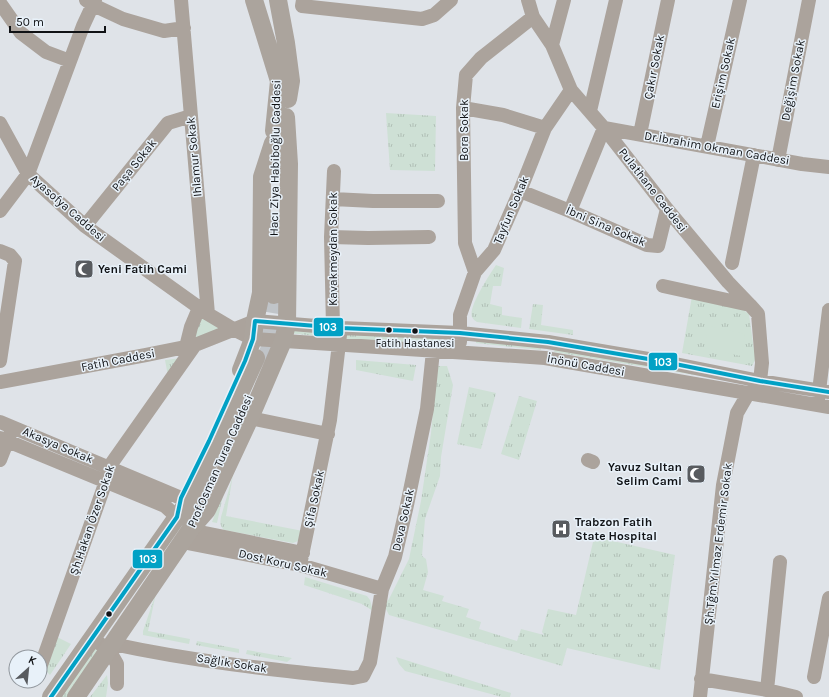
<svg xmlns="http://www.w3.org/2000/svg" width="829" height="697" viewBox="0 0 829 697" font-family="Karla,sans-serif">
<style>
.grass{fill:url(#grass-tufts)}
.pitch{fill:#cee0d5}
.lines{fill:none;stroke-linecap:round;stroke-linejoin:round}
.major-tunnel{stroke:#c0c4c8;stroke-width:18;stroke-dasharray:18 9;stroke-linecap:butt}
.minor{stroke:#aba39c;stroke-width:14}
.major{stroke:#aba49d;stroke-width:18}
.bus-1-casing{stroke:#e8f1f9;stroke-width:7}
.bus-1{stroke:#01a1c5;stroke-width:4}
.bus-dot{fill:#101215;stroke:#e8f1f9;stroke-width:1.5}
.labels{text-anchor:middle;stroke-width:3;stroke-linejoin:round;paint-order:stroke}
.bus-label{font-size:11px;fill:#101215;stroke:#e8f1f9}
.street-label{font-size:12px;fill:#101215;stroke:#e8f1f9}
.poi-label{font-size:12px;font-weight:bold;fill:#101215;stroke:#e8f1f9;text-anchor:start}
.line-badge{stroke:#e8f1f9;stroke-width:1.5}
.badge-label{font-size:11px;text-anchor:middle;font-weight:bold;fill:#fff}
</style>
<defs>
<pattern id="grass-tufts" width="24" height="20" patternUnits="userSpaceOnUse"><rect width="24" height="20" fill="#cee0d5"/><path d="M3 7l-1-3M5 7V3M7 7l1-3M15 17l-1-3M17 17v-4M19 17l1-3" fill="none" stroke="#b0bfb6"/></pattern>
</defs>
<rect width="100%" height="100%" fill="#dfe3e8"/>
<path class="grass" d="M386 113 436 116 435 171 390 170Z
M496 265 504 268 501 286H493L490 304 502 307V315L522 318 521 328 477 322C475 321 473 319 472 317 468 307 490 274 496 265Z
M692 296 738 306 749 314 754 350 757 356 752 366 682 353Z
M533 304 543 305 541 325 573 330V335L529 329Z
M201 315 230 330 191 341Z
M287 330 335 333V338L288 333Z
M346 334 440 338V345L345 339Z
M476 340 541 347V350L476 343Z
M555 349 750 384 554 352Z
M181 358 168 376 165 360Z
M356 360 416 365 413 381 356 370Z
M437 366H447L453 385 441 457 440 476 425 519 422 556 426 559 428 572 423 590 444 596 442 601 469 609 466 617 481 622 479 629 517 641 521 629 544 635 542 632 548 609 576 615 593 542 604 539 675 555 660 670 567 648 562 666 389 615 384 605 389 599 409 559 421 501 431 433Z
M469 387 496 393 481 449 457 444Z
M519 396 537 401 519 460 501 454Z
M233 475 226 516 303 531 298 541 293 543 224 530C220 526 220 523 221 517Z
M222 496H223L217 523 212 522Z
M305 577 367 596 370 600 373 611 362 604 304 585Z
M156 593 148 631 190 639 189 644 143 635V631Z
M55 636 71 644 50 675 43 668Z
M197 641 239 649V653L196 645Z
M95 645 101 648 68 697H59Z
M247 650 292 658 287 662 246 654Z
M396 657 511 693 510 697H502L405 671 399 664Z
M107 675 108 683 106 697H90Z"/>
<path class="pitch" d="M709 326 745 334 741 356 704 348Z"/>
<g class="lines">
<path class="major-tunnel" d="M265 339 268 331 274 295
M264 361 278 331 279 325"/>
<path class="minor" d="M86 0 93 5 123 19 164 31 184 28
M181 0 208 314
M303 0 302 6 422 19 434 15 451 0
M528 0 533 17 552 45 571 90 604 128 667 209 728 282 750 305 758 314 762 363 760 381 748 394 737 413 723 485 700 697
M0 3 21 33 46 52 70 61
M552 45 564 0
M463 108 503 115 545 128
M590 111 616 0
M0 123 28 174 85 226 208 314 235 330 253 339 545 358 829 407
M640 134 668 0
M707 146 740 0
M778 160 809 0
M520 191 570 211 647 245 658 246 667 209
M333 199 373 201H438
M0 211 28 174 83 26 95 0
M570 211 604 128 802 164 829 167
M85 226 168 123 191 116
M331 237 368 238 429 237
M0 251 10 255 15 261 0 361
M732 263 754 155
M475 272 465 243 463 108 466 75 481 58 533 17
M663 286 750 305
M333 327 331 237 334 171
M460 342V315L475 272 494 250 520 191 545 128 571 90
M186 347 191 327 199 308
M0 382 146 355 195 345 255 321 341 328 460 333 548 342 660 361 760 381 829 392
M818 399 829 310
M250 418 328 434
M0 422 181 498
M0 438 165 506 177 517
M0 460 11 432
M588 460 593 462
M190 530 303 553
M182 542 300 565 382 589
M300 565 330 420 340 335
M93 639 109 650 117 664V684
M113 644C191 661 273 670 353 678L363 676 370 662 382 589 395 557 407 505 427 409 433 351
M40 668 106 481 109 467 195 345
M814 677 829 598
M701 679 767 690 796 697
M767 690 780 562"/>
<path class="major" d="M254 0 279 81 274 131
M278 0 286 43 291 81 288 99
M273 225 274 295
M241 370 253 339 255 321 261 293 262 177 273 143
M193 526 207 510 250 418 283 341 287 324 289 164 286 117
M51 697 177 517 195 493 256 358
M76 697 190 530 197 514"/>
<g class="bus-1-casing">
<path id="bus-1" d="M51 697 177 517 181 498 209 441 245 361 253 339 255 321 341 328 460 333 548 342 660 361 760 381 829 392"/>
</g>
<use href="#bus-1" class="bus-1"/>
</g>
<defs>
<g id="mosque-square" transform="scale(1)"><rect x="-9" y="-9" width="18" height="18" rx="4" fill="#585b5f" stroke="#e8f1f9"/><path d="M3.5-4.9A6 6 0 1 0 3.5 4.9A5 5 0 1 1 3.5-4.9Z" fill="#fff"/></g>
<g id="hospital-square" transform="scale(1)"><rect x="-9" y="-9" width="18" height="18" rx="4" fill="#585b5f" stroke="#e8f1f9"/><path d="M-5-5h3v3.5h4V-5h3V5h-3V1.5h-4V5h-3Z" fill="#fff"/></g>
</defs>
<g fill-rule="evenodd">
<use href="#mosque-square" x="84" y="269"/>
<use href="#mosque-square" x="696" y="474"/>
<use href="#hospital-square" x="561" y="529"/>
</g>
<g class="bus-dot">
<circle cx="389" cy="330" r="3.5"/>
<circle cx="415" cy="331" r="3.5"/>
<circle cx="109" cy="614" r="3.5"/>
</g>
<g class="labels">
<g class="bus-label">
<text x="415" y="347">Fatih Hastanesi</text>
</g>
<g class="street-label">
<text transform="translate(654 67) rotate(-79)" y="4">Çakır Sokak</text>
<text transform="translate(723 73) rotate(-77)" y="4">Erişim Sokak</text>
<text transform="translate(793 80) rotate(-79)" y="4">Değişim Sokak</text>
<text transform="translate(464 130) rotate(-90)" y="4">Bora Sokak</text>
<text transform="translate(717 148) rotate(10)" y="4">Dr.İbrahim Okman Caddesi</text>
<text transform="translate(194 157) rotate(-95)" y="4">Ihlamur Sokak</text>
<text transform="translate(275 158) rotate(-89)" y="4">Hacı Ziya Habiboğlu Caddesi</text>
<text transform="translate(134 165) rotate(-51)" y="4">Paşa Sokak</text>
<text transform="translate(653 190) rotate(52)" y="4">Pulathane Caddesi</text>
<text transform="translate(68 208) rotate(41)" y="4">Ayasofya Caddesi</text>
<text transform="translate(511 210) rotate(-67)" y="4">Tayfun Sokak</text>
<text transform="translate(606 226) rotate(23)" y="4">İbni Sina Sokak</text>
<text transform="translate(333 249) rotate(-90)" y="4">Kavakmeydan Sokak</text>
<text transform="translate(118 360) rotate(-11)" y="4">Fatih Caddesi</text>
<text transform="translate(586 365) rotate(10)" y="4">İnönü Caddesi</text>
<text transform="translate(58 445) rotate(23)" y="4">Akasya Sokak</text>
<text transform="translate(220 461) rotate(-66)" y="4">Prof.Osman Turan Caddesi</text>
<text transform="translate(314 499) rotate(-78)" y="4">Şifa Sokak</text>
<text transform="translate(92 520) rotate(-71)" y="4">Şh.Hakan Özer Sokak</text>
<text transform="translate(403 520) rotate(-77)" y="4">Deva Sokak</text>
<text transform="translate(718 544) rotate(-83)" y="4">Şh.Tğm.Yılmaz Erdemir Sokak</text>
<text transform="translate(283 563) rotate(13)" y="4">Dost Koru Sokak</text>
<text transform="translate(232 663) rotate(9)" y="4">Sağlık Sokak</text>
</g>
<g class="poi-label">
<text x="98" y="273">Yeni Fatih Cami</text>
<text x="682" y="471" text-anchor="end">Yavuz Sultan<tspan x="682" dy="14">Selim Cami</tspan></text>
<text x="575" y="526">Trabzon Fatih<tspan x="575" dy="14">State Hospital</tspan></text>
</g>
</g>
<g class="line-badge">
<rect x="313" y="317" width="31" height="20" rx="4" fill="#01a1c5"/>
<rect x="648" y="352" width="30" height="19" rx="4" fill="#01a1c5"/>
<rect x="132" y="549" width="31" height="20" rx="4" fill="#01a1c5"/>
</g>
<g class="badge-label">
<text x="328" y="331">103</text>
<text x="663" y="366">103</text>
<text x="148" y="563">103</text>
</g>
<g transform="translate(28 669) rotate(27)"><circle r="19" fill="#e8f1f9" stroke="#92989e"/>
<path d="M0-3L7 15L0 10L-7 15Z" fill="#585b5f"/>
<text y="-6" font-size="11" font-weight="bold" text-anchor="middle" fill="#101215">K</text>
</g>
<path d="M10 26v6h95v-6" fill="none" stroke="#101215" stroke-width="2"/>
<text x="16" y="26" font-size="12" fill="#101215" stroke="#e8f1f9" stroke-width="3" paint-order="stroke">50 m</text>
</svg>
